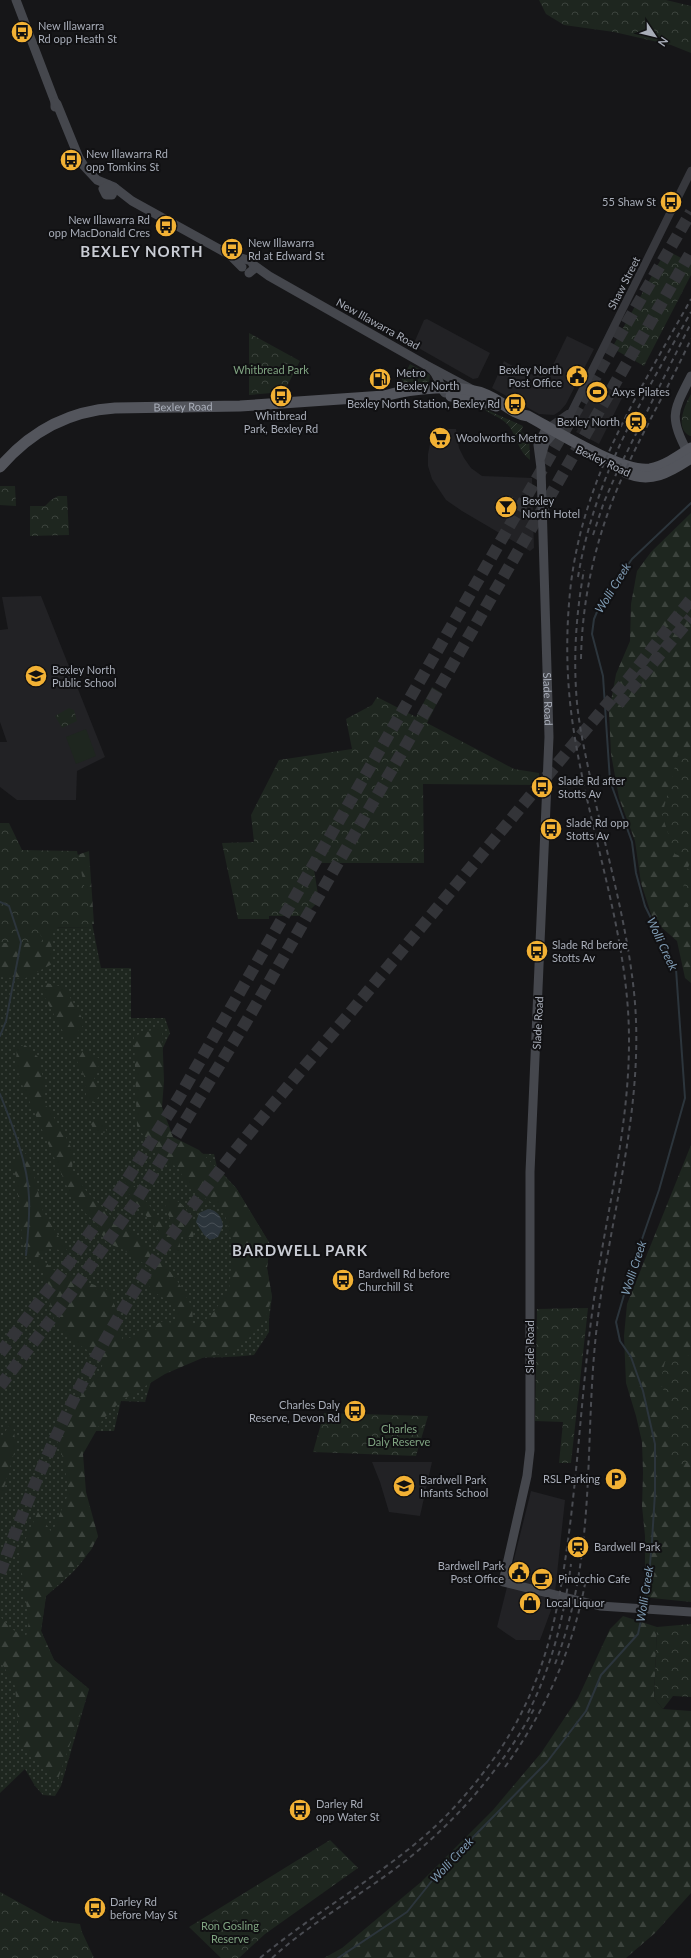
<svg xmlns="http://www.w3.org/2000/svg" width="691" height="1958" viewBox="0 0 691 1958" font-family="Lato,sans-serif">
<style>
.built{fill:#222225}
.grass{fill:url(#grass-dots)}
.forest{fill:url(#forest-firs)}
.park{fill:url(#park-crowns)}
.garden{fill:url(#garden-furrows)}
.pitch{fill:#1e261f}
.water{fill:url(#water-waves)}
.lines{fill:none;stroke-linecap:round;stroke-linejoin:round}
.stream{stroke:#2c353c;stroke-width:2}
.motorway-tunnel{stroke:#333438;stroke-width:12;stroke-dasharray:12 6;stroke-linecap:butt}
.tertiary{stroke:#37383d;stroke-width:8}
.secondary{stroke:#45474d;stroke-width:9}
.primary{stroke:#53555c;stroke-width:11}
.rail{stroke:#4a4c52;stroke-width:2;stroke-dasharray:5 4;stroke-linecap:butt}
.labels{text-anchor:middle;stroke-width:4;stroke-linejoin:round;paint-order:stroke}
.poi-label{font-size:11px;fill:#a8adb8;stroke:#111113;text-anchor:start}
.street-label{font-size:11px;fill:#a8adb8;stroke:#111113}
.park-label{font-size:11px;fill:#7fa381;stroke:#111113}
.water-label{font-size:12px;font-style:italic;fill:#7f9bb3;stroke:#111113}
.district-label{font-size:15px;font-weight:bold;letter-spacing:1px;fill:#c9ccd4;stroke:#111113}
</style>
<defs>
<pattern id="grass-dots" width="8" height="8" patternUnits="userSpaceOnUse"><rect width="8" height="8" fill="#1e261f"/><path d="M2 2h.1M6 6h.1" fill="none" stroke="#3c433d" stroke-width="1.8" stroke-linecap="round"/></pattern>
<pattern id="forest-firs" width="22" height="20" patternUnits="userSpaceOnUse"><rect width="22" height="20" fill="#1e261f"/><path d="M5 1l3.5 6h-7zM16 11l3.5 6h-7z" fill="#3c433d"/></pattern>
<pattern id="park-crowns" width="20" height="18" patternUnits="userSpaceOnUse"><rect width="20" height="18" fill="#1e261f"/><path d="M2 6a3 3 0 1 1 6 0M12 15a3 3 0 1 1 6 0" fill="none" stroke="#3c433d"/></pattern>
<pattern id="garden-furrows" width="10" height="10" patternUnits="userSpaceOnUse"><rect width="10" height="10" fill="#1e261f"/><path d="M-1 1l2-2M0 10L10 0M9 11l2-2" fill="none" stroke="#3c433d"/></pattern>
<pattern id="water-waves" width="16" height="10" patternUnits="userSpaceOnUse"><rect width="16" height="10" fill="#2c353c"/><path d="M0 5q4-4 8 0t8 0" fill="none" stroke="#485056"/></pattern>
</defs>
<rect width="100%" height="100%" fill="#161618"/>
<path class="built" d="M427 319 490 353 478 378 473 379 415 346 414 343 424 320Z
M567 336 594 349 566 404 560 411 554 415 539 414 492 388 504 361 523 372 535 375 544 374 553 365Z
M598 380 624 394 599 444 576 432 578 429 574 427Z
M433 429H456L459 448 464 458 471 468 482 476 532 478 534 548 530 551 462 511 446 500 432 479 428 466V454Z
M41 596 105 757 77 771 76 800H17L0 787V742H7L0 722V630L8 629 2 597Z
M372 1462H432L420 1516 389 1512 380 1482Z
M531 1491 565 1500 554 1602 540 1640H516L497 1627Z"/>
<path class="grass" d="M36 927 93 928 101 968H131V1018H165L170 1033 153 1069 161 1153 214 1154 217 1167 236 1188 270 1244 267 1268 272 1297 269 1319V1332L254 1355C222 1359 190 1357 158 1358L145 1402 121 1401 114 1431H89L80 1460 84 1533 98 1536C85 1563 69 1577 46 1596L41 1631 54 1660 89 1689 61 1786 55 1796 43 1795 35 1786 25 1769 0 1793V943Z"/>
<path class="forest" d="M691 513V983L685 978 677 941 653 920 641 883 635 841 619 798 611 754 609 712 616 674 630 641 631 604 637 571 651 552Z
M0 843 48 865 89 851 94 924 64 923 51 932 52 964 24 979 0 977Z
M46 983 64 987 85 1023 69 1043 42 992Z
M162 1027 164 1081 162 1107 173 1137 199 1150 236 1188 270 1244 267 1268 272 1297 265 1321 250 1337 230 1353 207 1356 165 1374 121 1401 103 1419 83 1454 86 1492 98 1536 91 1550 46 1596 41 1631 54 1660 89 1689 57 1782 20 1746 15 1686 0 1660V1616L10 1628 26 1637 29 1622 19 1553 38 1512 52 1533 69 1492 63 1458 53 1429 101 1372 103 1360 76 1343 55 1324 43 1272 23 1247 16 1176 10 1165 28 1152 43 1211 68 1252 50 1248 38 1256 54 1270 111 1291 123 1341 163 1321 177 1324 175 1305 152 1291 149 1286 152 1271 143 1263 122 1249 107 1243 94 1221 85 1213 69 1191 21 1082 16 1063 17 1047 25 1045 38 1057 45 1086V1104L64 1133 73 1152 72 1169 87 1192 117 1222 140 1239 161 1259 178 1282 192 1307 193 1322 191 1326 207 1321 229 1290 233 1247 224 1211 187 1186 178 1167 162 1161 137 1126 134 1036Z
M84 1049 100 1059 98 1072 94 1079 102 1091 95 1102 87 1104 84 1076 77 1061Z
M99 1115 107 1132 96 1134 91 1124Z
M691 1145V1602L642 1597 645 1572V1536L642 1506 643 1473 642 1442 636 1416 626 1383 624 1336 627 1304Z
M128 1178 168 1229 174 1228 165 1207 167 1199C170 1200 174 1200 177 1201 189 1206 195 1228 193 1240L184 1235H178L181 1252 176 1254 129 1194 124 1179Z
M12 1419 16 1446 0 1502V1442Z
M623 1616 657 1627 654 1698 663 1709 691 1711V1893L655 1933 626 1958H324L342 1948 421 1882 493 1810 541 1753 578 1698 610 1629Z"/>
<path class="park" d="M539 0H666L691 6V53L671 45 614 32 564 25 546 14Z
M666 250 691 263V275L644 366 612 348Z
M249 333 300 361 284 392 249 395Z
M410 364 430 375 429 383 399 385Z
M691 394V436H690C674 428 685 405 691 394Z
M0 486H15L16 506 0 505Z
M58 496H67L69 535 30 536V506H45L51 500Z
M432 687 442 693 427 723 514 769 539 773 540 785 423 784 424 863H313L319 901 304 916H269V919H238L222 843 254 842 251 815 279 760 352 749 346 719 372 705 377 697 416 717Z
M69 708 74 710 77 721 62 728 55 716Z
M678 755 691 758V912L686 902 683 881 691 860 675 854 662 815Z
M0 823H9L22 850 77 851 93 928 37 927 44 943H0Z
M588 1308 571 1463H559L563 1422 535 1421 537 1309Z
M691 1355V1460L672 1469 668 1437 669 1402 660 1382 665 1362Z
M324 1413 428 1416 416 1456 313 1452Z
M691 1624V1697L673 1696 663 1709 654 1698 657 1627Z
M330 1840 358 1868 265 1934 239 1958H221L189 1927Z
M0 1892 53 1921 80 1924 82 1932 94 1958H0Z"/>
<path class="garden" d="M485 409 523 426 521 432 529 436 530 460C519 452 518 441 511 429 506 420 495 416 486 411Z"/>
<path class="pitch" d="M86 729 96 756 76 764 66 737Z"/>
<path class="water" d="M208 1209C217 1210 222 1217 223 1226L218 1237 210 1240 204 1235 196 1222 199 1213Z"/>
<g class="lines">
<path class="stream" d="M0 902 9 906 21 942 6 1021 0 1036
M0 1094C12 1124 28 1164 29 1197 30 1216 28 1235 26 1255
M644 1606 648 1587 652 1541 655 1493V1444L643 1391 631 1357 620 1341 616 1322 631 1271 659 1190 685 1098 676 969 645 906 636 873 632 842 610 781 603 676 592 634 594 619 600 605 632 559 691 503
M338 1958 407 1912 439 1872 547 1762 586 1711 601 1675 638 1634 643 1611"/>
<path class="motorway-tunnel" d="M618 704 691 618
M0 1353 69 1263 126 1181 178 1099 691 212
M0 1386 71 1293 136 1201 246 1022 691 252
M0 1573C33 1483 71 1396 121 1313 185 1205 268 1110 349 1014 442 902 535 790 629 678L691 599"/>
<path class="tertiary" d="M548 428 568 414
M556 431 567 421 578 399 691 171"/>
<g class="secondary">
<path d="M16 0 55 102V107"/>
<path d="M55 102 57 104 79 158 84 166 97 180 114 187 132 201 228 254 251 261 255 268 249 273"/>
<path d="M109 185 103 189 106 195H112L115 188"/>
<path d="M231 256 242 267"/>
<path d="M255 266 269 276 426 365 471 389"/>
<path d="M430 368C439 374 438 385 445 393"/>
<path id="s1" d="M545 431 538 445 541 468 549 737 530 1172V1450L527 1476 503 1582 600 1606 691 1612"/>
<path d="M687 451C668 416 674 410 691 376"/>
<path d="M541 457 545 443 552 435"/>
</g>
<g class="primary">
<path d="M451 396 471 398 496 406"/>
<path id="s2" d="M0 467C30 432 68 411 115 408L240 406 384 396C413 388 458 383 487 395 502 401 512 414 528 416 554 430 622 473 650 469 665 466 679 456 691 448"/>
<path d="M625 472C650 484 670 472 691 458"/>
</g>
<path class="rail" d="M593 535 604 502 617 472 691 323
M578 577C595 475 642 400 691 312
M581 659C582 600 595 541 618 487 639 437 668 389 691 339
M555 1664C597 1555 584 1447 596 1334 608 1219 646 1109 634 992 627 926 609 861 594 796 588 765 580 734 577 703 573 658 576 614 584 570
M528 1713C552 1666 564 1617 571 1564
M505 1767C545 1712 572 1651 585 1584
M260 1958C309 1917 365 1885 415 1844 446 1819 472 1789 495 1757 546 1684 559 1611 570 1525 579 1452 583 1379 593 1306 607 1203 637 1103 627 998 618 901 583 808 571 711 566 669 566 626 571 583 585 473 639 393 691 299
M272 1958C307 1926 349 1902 388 1874 449 1830 498 1775 534 1709"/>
</g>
<defs>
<g id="bus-disc" transform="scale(1.15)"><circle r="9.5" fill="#f2b134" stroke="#111113"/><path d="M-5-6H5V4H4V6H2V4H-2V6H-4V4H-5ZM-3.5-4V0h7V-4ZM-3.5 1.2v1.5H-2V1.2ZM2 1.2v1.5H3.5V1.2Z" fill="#111"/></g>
<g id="civic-disc" transform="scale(1.15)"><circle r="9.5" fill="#f2b134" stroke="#111113"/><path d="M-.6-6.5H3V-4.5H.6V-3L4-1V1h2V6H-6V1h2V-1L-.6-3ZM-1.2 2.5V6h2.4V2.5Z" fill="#111"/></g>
<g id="fuel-disc" transform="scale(1.15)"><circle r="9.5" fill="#f2b134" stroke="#111113"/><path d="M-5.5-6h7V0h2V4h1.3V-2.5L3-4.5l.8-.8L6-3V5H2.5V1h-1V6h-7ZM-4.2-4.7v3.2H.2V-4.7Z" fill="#111"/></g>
<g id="stadium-disc" transform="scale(1.15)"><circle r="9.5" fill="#f2b134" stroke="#111113"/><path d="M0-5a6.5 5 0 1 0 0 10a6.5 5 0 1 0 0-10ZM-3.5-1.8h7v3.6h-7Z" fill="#111"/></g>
<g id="station-disc" transform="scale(1.15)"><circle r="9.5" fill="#f2b134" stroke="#111113"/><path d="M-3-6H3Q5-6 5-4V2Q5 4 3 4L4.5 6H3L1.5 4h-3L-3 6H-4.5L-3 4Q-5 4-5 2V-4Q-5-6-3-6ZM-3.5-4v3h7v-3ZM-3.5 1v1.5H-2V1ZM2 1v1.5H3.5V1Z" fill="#111"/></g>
<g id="supermarket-disc" transform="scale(1.15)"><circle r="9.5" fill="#f2b134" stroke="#111113"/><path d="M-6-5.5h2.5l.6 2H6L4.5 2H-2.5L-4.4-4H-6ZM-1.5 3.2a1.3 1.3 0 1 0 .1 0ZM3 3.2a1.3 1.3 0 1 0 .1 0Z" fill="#111"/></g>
<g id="bar-disc" transform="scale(1.15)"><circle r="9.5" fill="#f2b134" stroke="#111113"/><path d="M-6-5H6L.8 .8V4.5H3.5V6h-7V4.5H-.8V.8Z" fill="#111"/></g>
<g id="school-disc" transform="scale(1.15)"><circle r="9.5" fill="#f2b134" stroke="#111113"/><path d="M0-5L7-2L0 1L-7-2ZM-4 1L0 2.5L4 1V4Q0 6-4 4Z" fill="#111"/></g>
<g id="parking-disc" transform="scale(1.15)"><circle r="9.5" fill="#f2b134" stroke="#111113"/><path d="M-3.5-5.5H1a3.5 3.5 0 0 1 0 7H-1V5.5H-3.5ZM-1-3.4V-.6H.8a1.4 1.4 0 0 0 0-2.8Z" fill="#111"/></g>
<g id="cafe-disc" transform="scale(1.15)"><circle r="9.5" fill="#f2b134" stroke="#111113"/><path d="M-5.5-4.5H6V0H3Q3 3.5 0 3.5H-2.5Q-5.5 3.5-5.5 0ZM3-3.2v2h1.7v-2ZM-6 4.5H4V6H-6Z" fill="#111"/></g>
<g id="shop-disc" transform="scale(1.15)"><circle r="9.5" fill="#f2b134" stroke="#111113"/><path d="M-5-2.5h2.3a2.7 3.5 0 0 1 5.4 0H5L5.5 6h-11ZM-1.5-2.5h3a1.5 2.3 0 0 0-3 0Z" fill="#111"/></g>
</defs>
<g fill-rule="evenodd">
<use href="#bus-disc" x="22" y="32"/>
<use href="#bus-disc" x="71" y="160"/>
<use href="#bus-disc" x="671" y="202"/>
<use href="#bus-disc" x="166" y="226"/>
<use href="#bus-disc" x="232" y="249"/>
<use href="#civic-disc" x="577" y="376"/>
<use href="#fuel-disc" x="380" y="379"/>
<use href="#stadium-disc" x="597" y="392"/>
<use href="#bus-disc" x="281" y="396"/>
<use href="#bus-disc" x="515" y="404"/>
<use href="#station-disc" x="636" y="422"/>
<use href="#supermarket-disc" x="440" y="438"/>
<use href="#bar-disc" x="506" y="507"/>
<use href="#school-disc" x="36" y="676"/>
<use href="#bus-disc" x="542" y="787"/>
<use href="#bus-disc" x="551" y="829"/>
<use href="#bus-disc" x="537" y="951"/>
<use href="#bus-disc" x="343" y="1280"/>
<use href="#bus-disc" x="355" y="1411"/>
<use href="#parking-disc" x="616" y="1479"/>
<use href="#school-disc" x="404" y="1486"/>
<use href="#station-disc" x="578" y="1547"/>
<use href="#civic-disc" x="519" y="1572"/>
<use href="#cafe-disc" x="542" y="1579"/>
<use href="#shop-disc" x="530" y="1603"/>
<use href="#bus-disc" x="300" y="1810"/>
<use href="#bus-disc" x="95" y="1908"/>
</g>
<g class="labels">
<g class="poi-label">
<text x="38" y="30">New Illawarra<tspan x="38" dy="13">Rd opp Heath St</tspan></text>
<text x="86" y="158">New Illawarra Rd<tspan x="86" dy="13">opp Tomkins St</tspan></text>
<text x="656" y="206" text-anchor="end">55 Shaw St</text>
<text x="150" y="224" text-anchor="end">New Illawarra Rd<tspan x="150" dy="13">opp MacDonald Cres</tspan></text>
<text x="248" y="247">New Illawarra<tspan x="248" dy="13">Rd at Edward St</tspan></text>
<text x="562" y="374" text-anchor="end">Bexley North<tspan x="562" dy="13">Post Office</tspan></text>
<text x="396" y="377">Metro<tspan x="396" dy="13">Bexley North</tspan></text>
<text x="612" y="396">Axys Pilates</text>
<text x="500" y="408" text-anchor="end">Bexley North Station, Bexley Rd</text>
<text x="281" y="420" text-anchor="middle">Whitbread<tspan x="281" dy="13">Park, Bexley Rd</tspan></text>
<text x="620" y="426" text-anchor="end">Bexley North</text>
<text x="456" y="442">Woolworths Metro</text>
<text x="522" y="505">Bexley<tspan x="522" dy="13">North Hotel</tspan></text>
<text x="52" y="674">Bexley North<tspan x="52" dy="13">Public School</tspan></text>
<text x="558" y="785">Slade Rd after<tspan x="558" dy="13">Stotts Av</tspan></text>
<text x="566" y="827">Slade Rd opp<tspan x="566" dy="13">Stotts Av</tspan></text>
<text x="552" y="949">Slade Rd before<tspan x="552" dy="13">Stotts Av</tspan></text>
<text x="358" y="1278">Bardwell Rd before<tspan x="358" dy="13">Churchill St</tspan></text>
<text x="340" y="1409" text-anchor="end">Charles Daly<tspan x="340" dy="13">Reserve, Devon Rd</tspan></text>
<text x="600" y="1483" text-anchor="end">RSL Parking</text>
<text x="420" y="1484">Bardwell Park<tspan x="420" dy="13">Infants School</tspan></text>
<text x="594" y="1551">Bardwell Park</text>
<text x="504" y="1570" text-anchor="end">Bardwell Park<tspan x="504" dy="13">Post Office</tspan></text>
<text x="558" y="1583">Pinocchio Cafe</text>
<text x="546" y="1607">Local Liquor</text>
<text x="316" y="1808">Darley Rd<tspan x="316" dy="13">opp Water St</tspan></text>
<text x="110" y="1906">Darley Rd<tspan x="110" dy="13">before May St</tspan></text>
</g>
<g class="street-label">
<text transform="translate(624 283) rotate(-63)" y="4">Shaw Street</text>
<text transform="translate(378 324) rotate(29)" y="4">New Illawarra Road</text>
<text dy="4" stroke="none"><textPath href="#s2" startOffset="201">Bexley Road</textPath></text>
<text transform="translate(603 461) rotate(25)" y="4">Bexley Road</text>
<text dy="4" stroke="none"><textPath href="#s1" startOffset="270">Slade Road</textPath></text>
<text transform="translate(538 1023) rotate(-87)" y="4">Slade Road</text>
<text transform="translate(530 1347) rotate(-90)" y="4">Slade Road</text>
</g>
<g class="park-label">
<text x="271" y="374">Whitbread Park</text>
<text x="399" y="1433">Charles<tspan x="399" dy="13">Daly Reserve</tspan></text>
<text x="230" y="1930">Ron Gosling<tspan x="230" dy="13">Reserve</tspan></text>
</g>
<g class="water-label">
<text transform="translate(613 588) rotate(-58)" y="4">Wolli Creek</text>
<text transform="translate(662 944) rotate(65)" y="4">Wolli Creek</text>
<text transform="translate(634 1268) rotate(-72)" y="4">Wolli Creek</text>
<text transform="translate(645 1594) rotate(-81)" y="4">Wolli Creek</text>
<text transform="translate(452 1860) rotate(-47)" y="4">Wolli Creek</text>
</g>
<g class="district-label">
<text x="142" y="257">BEXLEY NORTH</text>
<text x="300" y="1256">BARDWELL PARK</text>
</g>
</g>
<g transform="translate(655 36) rotate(125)" stroke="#111113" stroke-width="3" paint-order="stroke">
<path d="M0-3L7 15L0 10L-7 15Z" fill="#a8adb8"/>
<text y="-6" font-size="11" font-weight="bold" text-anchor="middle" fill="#a8adb8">N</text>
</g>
</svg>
